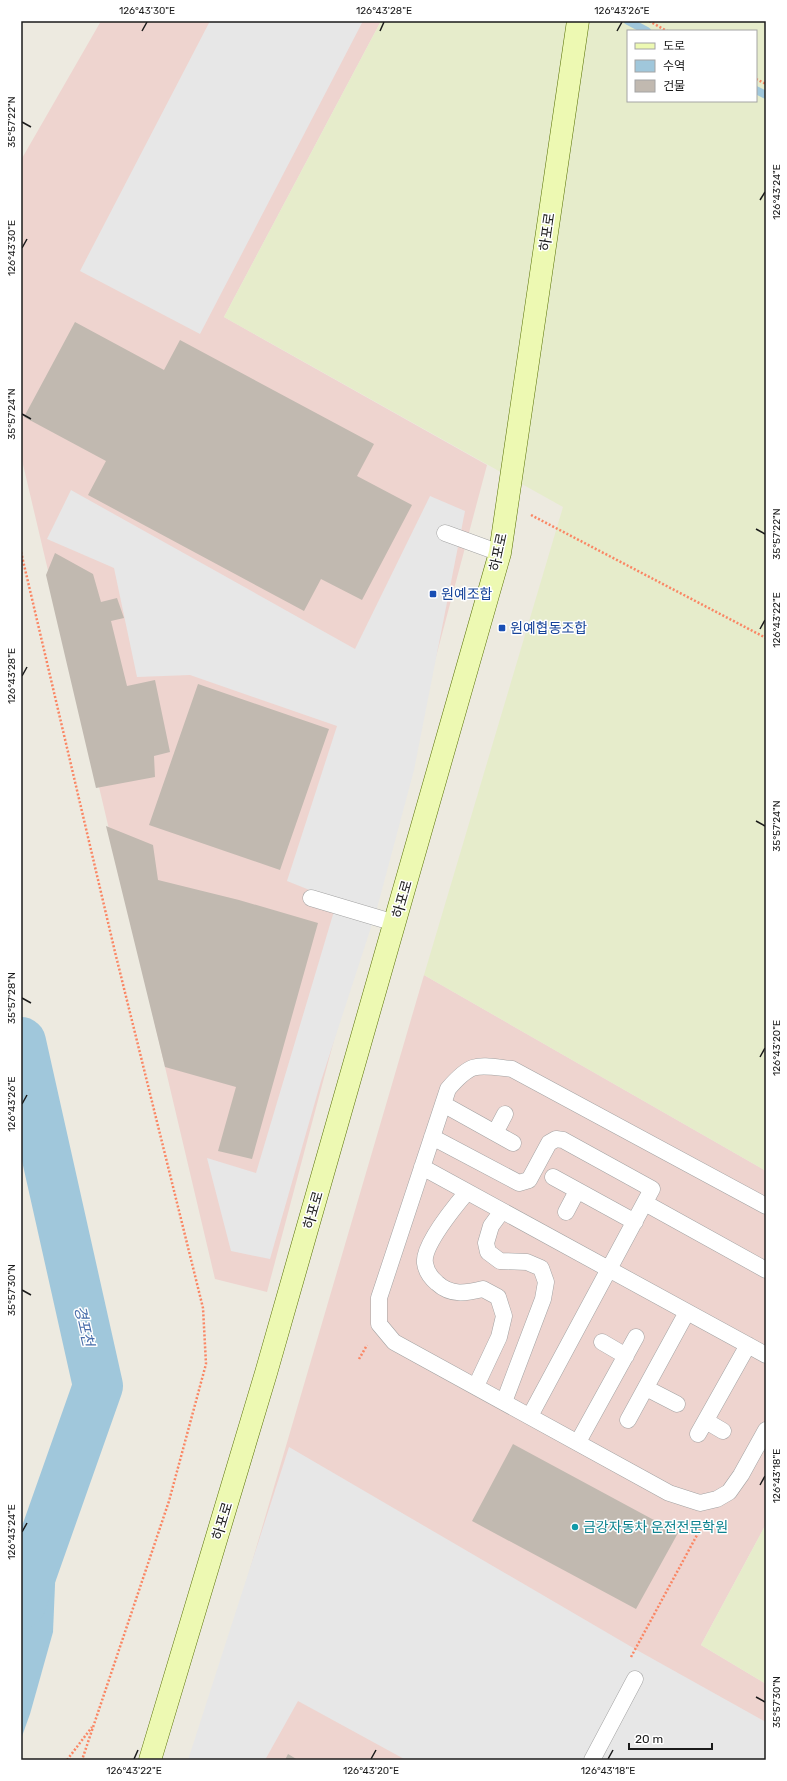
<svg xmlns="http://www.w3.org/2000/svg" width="787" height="1781" viewBox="0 0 787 1781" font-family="Rubik,'Noto Sans KR',sans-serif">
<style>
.commercial{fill:#eed4cf}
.farmland{fill:#e6eccb;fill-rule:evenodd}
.parking{fill:#e7e7e7}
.water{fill:#a0c7db}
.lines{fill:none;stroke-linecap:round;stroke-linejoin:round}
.stream{stroke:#a0c7db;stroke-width:8}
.river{stroke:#a0c7db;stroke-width:50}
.building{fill:#c1b9b0}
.lane-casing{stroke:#a2a2a2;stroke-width:17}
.secondary-casing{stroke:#577004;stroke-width:23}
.path{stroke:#fa8664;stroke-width:2.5;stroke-dasharray:2 2;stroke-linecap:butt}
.lane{stroke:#fff;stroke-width:16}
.secondary{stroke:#edf9b2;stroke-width:22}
.ticks{fill:none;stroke:#1b1b1b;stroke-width:1.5}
.transit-dot{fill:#1a4fb4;stroke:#fff;stroke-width:1.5}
.culture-dot{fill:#0f9aa8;stroke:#fff;stroke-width:1.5}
.labels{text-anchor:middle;stroke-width:3;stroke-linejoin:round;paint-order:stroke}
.street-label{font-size:14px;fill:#1b1b1b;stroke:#fff}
.transit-label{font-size:14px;fill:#164399;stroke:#fff;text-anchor:start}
.culture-label{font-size:14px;fill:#0d838f;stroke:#fff;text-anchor:start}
.water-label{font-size:15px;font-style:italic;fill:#486daa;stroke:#fff}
.neatline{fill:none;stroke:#1b1b1b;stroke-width:1.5}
.ticks-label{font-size:10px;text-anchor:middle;fill:#1b1b1b}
</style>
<rect width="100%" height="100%" fill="#edeae0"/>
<path class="commercial" d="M101 21H381L224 317 487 465 267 1292 215 1279 21 456V160Z
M424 975 766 1171V1524L701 1645 766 1684V1760H194Z"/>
<path class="farmland" d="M381 21H766V1171L424 975 563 507 224 317ZM628 31H756V101H628Z
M766 1524V1684L701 1645Z"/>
<path class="parking" d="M210 21H363L200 334 80 271Z
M71 490 355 649 430 496 465 511 414 770 376 912 321 1081 270 1259 231 1251 207 1158 256 1173 337 901 287 881 337 726 190 675 137 677 114 568 47 539Z
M289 1447 635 1649 766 1722V1760H406L298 1701 265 1760H188Z"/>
<path class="water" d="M57 1538 53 1632 30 1714 21 1739V1584Z"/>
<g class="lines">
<path class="stream" d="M628 21 647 31
M756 90 766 95"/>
<path class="river" d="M21 1042 98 1386 21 1604"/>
</g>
<path class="building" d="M75 322 164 370 180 340 374 444 357 476 412 505 362 600 321 579 304 611 88 495 106 461 24 417Z
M55 553 93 574 101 602 117 598 124 618 111 621 127 686 155 680 170 752 154 756 155 777 96 788 46 575Z
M198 684 329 729 280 870 149 825Z
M106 826 153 845 158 880 239 900 318 923 252 1159 218 1151 236 1087 165 1067Z
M513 1444 678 1533 636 1609 472 1521Z
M288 1754 298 1760H285Z"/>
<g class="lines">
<g class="lane-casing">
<path id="lane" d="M445 533 500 553
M311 898 395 923
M443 1104 513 1143
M495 1133 505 1114
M432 1137 519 1183 529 1180 549 1143 556 1139 563 1140 652 1189 530 1416
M422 1167 766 1355
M553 1177 635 1222
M467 1192C456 1205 422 1246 425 1263 426 1271 431 1278 437 1283 451 1296 466 1293 483 1289L498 1297 504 1316 499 1337 476 1386
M645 1203 766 1270
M766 1206 512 1069C477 1065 472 1061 448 1089L379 1298V1324L394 1342 669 1493 700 1503 717 1499 729 1492 741 1475 766 1430
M502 1211 491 1226 486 1243 488 1252 500 1261 527 1262 541 1268 546 1282 543 1299 504 1402
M566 1212 577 1191
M602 1342 626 1356
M646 1388 677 1404
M628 1420 687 1312
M706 1421 723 1431
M698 1434 748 1345
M578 1442 636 1337
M592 1760 635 1679"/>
</g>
<g class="secondary-casing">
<path id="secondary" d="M150 1760 266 1373 500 553 578 21"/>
</g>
<path class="path" d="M649 21 667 31
M756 79 766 84
M531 515 766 638
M21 552 115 952 203 1308 206 1364 169 1501 82 1760
M359 1359 367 1345
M631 1657 703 1524
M67 1760 92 1727"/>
<use href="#lane" class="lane"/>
<use href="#secondary" class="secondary"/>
</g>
<path class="ticks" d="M142 31 147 22M380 31 384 22M617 31 622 22M22 122 31 127M760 200 765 192M22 248 27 239M22 414 31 419M756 529 765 534M760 629 765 620M22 676 27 667M756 821 765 826M22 998 31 1003M760 1057 765 1048M22 1104 27 1095M22 1290 31 1295M760 1485 765 1476M22 1532 27 1523M756 1697 765 1702M134 1759 138 1750M371 1759 376 1750M608 1759 613 1750"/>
<g class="transit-dot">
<rect x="429" y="590" width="8" height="8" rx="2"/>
<rect x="498" y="624" width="8" height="8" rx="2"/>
</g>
<circle class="culture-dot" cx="575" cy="1527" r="4"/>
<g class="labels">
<g class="street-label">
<text transform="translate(547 232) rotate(-82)" y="5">하포로</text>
<text transform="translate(498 552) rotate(-78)" y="5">하포로</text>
<text transform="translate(402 899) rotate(-74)" y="5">하포로</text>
<text transform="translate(313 1210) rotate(-74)" y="5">하포로</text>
<text transform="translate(222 1521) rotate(-73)" y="5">하포로</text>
</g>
<g class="transit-label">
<text x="441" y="599">원예조합</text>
<text x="510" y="633">원예협동조합</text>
</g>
<g class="culture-label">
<text x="583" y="1532">금강자동차 운전전문학원</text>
</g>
<g class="water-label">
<text transform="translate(84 1326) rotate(77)" y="5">경포천</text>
</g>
</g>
<rect width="787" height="1781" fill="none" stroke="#ffffff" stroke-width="44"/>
<rect x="627" y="30" width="130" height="72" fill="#ffffff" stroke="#a4a4a4"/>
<rect x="635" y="43" width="20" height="6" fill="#edf9b2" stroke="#a4a4a4"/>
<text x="663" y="50" font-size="12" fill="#1b1b1b">도로</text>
<rect x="635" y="60" width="20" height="12" fill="#a0c7db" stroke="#a4a4a4"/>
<text x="663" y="70" font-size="12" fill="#1b1b1b">수역</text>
<rect x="635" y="80" width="20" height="12" fill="#c1b9b0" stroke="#a4a4a4"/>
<text x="663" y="90" font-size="12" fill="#1b1b1b">건물</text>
<path d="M629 1743v6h83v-6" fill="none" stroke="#1b1b1b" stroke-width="2"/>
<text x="635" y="1743" font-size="12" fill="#1b1b1b" stroke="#ffffff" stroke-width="3" paint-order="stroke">20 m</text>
<rect x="22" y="22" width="743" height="1737" class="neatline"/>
<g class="ticks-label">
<text x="147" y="14">126°43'30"E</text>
<text x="384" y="14">126°43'28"E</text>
<text x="622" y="14">126°43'26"E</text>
<text transform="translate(11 122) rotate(-90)" y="4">35°57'22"N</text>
<text transform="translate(776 192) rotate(-90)" y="4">126°43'24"E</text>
<text transform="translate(11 248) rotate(-90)" y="4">126°43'30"E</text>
<text transform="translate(11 414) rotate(-90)" y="4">35°57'24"N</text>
<text transform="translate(776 534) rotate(-90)" y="4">35°57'22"N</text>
<text transform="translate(776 620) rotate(-90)" y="4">126°43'22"E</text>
<text transform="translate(11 676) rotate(-90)" y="4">126°43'28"E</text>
<text transform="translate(776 826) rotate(-90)" y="4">35°57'24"N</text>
<text transform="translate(11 998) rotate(-90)" y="4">35°57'28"N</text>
<text transform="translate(776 1048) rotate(-90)" y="4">126°43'20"E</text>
<text transform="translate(11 1104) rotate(-90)" y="4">126°43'26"E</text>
<text transform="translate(11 1290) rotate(-90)" y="4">35°57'30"N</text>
<text transform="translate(776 1476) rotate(-90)" y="4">126°43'18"E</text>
<text transform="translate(11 1532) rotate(-90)" y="4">126°43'24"E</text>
<text transform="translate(776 1702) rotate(-90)" y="4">35°57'30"N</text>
<text x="134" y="1774">126°43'22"E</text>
<text x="371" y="1774">126°43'20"E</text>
<text x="608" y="1774">126°43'18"E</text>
</g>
</svg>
